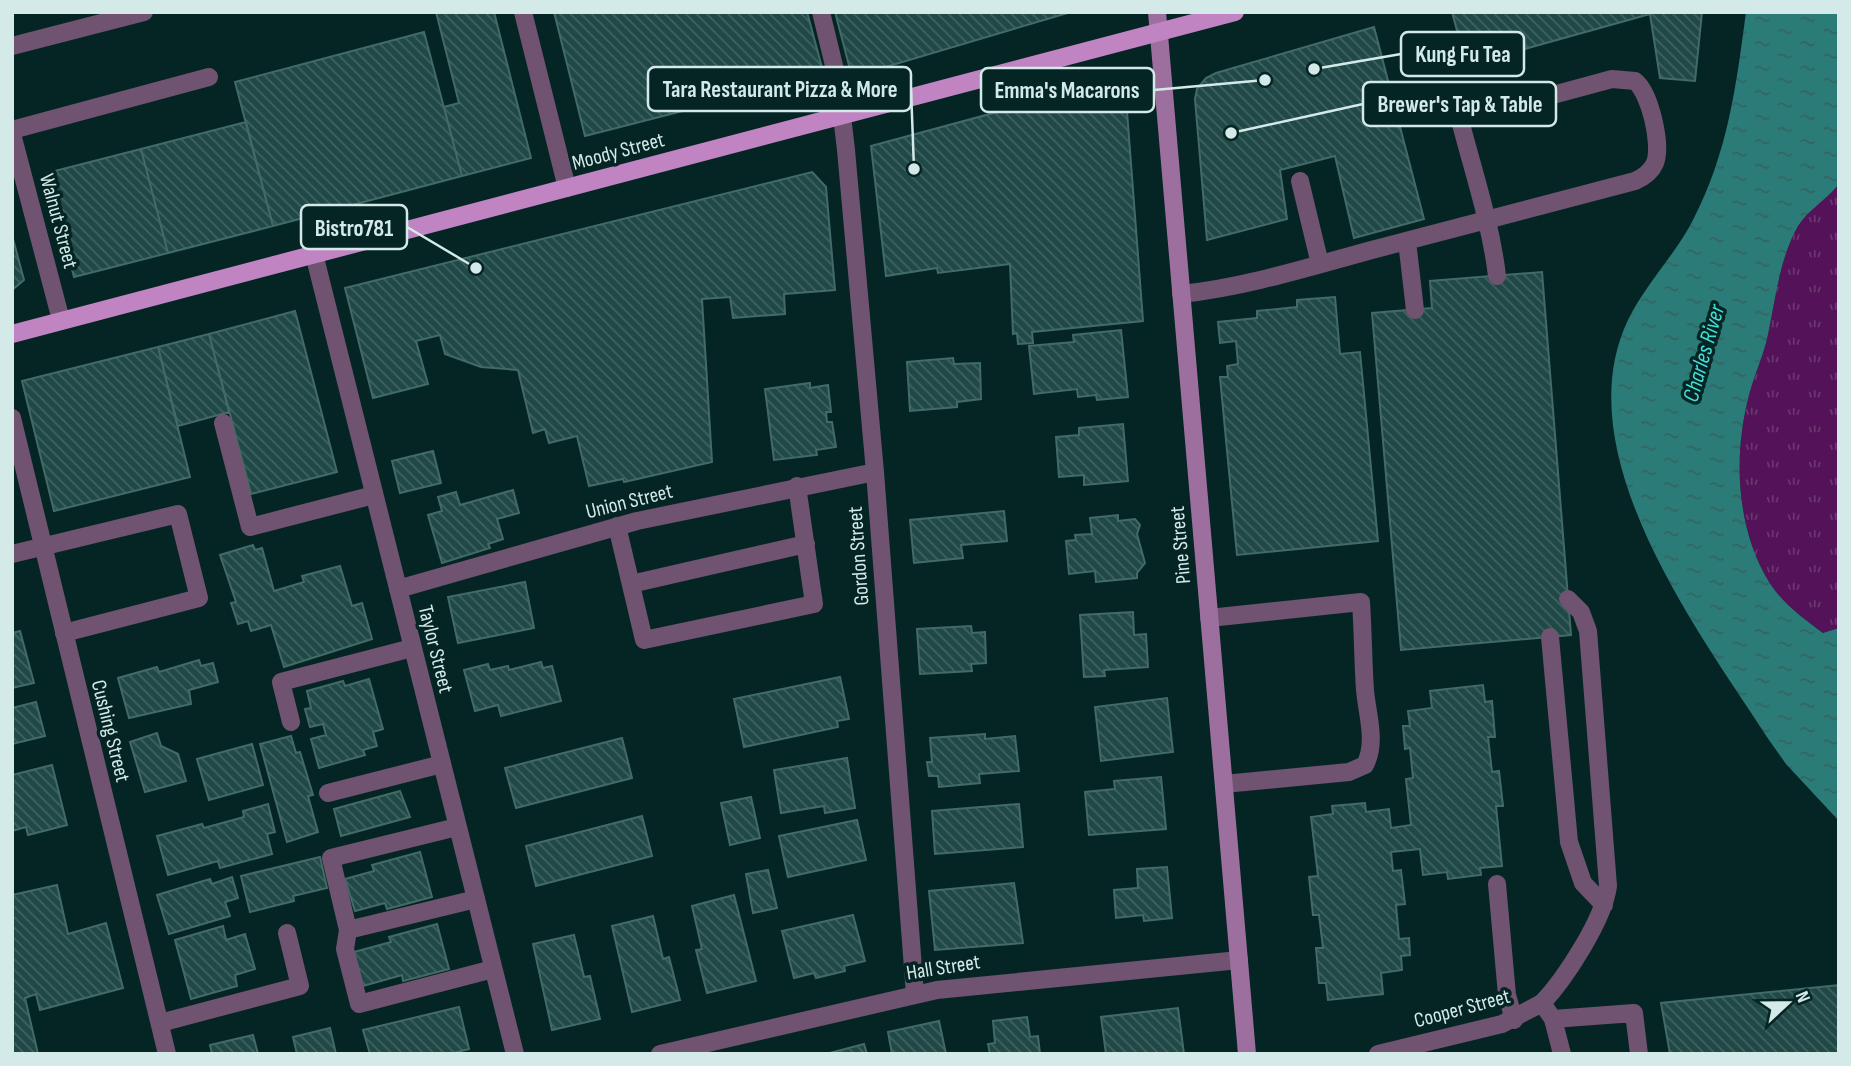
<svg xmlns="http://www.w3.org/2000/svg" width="1851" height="1066" viewBox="0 0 1851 1066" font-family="'Sofia Sans Condensed',sans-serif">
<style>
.grass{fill:url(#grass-tufts)}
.water{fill:url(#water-ripples)}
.building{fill:url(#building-back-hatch);stroke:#426b68;stroke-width:2}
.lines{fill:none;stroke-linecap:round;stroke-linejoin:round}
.lane{stroke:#6f5370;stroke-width:18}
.street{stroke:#6f5370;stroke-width:18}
.secondary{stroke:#9d6f9e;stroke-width:18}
.primary{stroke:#c084c2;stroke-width:18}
.labels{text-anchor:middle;stroke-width:7;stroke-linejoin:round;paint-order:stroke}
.street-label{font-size:21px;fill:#d4eae8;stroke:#052524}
.water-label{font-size:23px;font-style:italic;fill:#42dfd7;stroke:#052524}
.leader{fill:none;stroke:#d4eae8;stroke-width:2.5}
.callout-dot{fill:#d4eae8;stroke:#052524;stroke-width:2.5}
.callout{fill:#052524;stroke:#d4eae8;stroke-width:2.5}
.callout-label{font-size:23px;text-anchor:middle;font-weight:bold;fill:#d4eae8}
</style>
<defs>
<pattern id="grass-tufts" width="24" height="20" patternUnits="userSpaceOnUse" patternTransform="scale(1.75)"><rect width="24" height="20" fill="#541358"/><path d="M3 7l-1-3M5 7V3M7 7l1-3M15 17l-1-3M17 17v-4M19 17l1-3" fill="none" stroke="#6c3670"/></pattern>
<pattern id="water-ripples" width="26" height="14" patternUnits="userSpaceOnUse" patternTransform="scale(1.75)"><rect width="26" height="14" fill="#2b7c78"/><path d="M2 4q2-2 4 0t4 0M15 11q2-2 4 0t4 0" fill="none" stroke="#346462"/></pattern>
<pattern id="building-back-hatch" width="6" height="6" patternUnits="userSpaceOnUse" patternTransform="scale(1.75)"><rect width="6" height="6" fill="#1f4846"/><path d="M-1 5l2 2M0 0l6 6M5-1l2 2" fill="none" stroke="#3f6361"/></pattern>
</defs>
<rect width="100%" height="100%" fill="#052524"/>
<path class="grass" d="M1839 184V628L1824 633C1804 619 1782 603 1769 582 1736 528 1733 456 1749 395 1754 376 1762 359 1767 339 1775 303 1779 259 1798 226 1808 210 1826 199 1839 184Z"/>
<path class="water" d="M1746 12H1839V184C1827 199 1808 210 1798 226 1779 259 1775 303 1767 339 1762 359 1754 376 1749 395 1733 456 1736 528 1769 582 1782 603 1804 619 1823 633L1839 628V821L1786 764 1769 740C1699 632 1564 454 1628 320 1645 285 1674 256 1692 222 1728 153 1736 87 1746 12Z"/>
<path class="building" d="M436 12H494L531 158 462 176 444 107 459 103Z
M554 12H807L824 75 585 136Z
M835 12H1071L852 77Z
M1452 12H1702L1695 81 1660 78 1650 14 1510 53 1513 63 1469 75Z
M1374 27 1424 219 1354 238 1335 156 1280 170 1287 219 1207 240 1195 99 1197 89 1206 78 1216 73Z
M424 32 462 176 273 226 235 82Z
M1112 81 1122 87 1126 98 1143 321 1032 332 1033 343 1018 344 1017 333 1013 334 1010 264 938 273 937 268 886 276 871 146Z
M246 122 273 226 168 253 141 149Z
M141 149 168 253 74 277 47 173Z
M812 172 826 187 835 290 784 294 785 314 733 318 730 297 702 299 712 462 624 482 623 479 589 486 577 436 549 443 545 429 533 433 518 370 481 367 445 354 440 335 416 341 428 384 373 398 345 288Z
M12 235 24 280 12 290Z
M1542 272 1571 635 1401 650 1372 313 1432 308 1430 281Z
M1335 297 1340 354 1360 352 1378 541 1237 555 1220 377H1228L1227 366 1238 364 1236 341 1220 343 1218 322 1257 318V311L1297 307V300Z
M295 311 337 472 251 494 209 334Z
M1121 330 1128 397 1097 400 1096 395 1078 397 1077 389 1034 394 1029 346 1074 342 1073 335Z
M209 334 229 412 178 426 158 347Z
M158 347 190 477 54 511 22 381Z
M953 358 954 364 980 363 981 399 957 402V407L910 411 907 362Z
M810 383V388L828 385 831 412H826L827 422H832L836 447 816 450 817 455 774 460 765 389Z
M1123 424 1128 481 1084 485V475L1059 477 1056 437 1079 435V428Z
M433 451 441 483 400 493 392 461Z
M513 490 519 513 497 519 503 539 488 544 490 548 442 563 428 515 442 511 438 497 456 492 460 505Z
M1004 511 1007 541 961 545 963 558 914 563 910 520Z
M1118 515V521L1135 519 1140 525 1137 534 1145 563 1137 573V578L1096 582 1095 571 1069 574 1066 541 1076 540 1075 535 1092 534 1090 518Z
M253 545 255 550 262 548 274 591 304 582 302 576 340 566 352 606 362 603 372 639 284 667 271 625 251 631 248 621 238 624 231 603 236 602 220 555Z
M525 582 534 628 458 643 448 597Z
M1133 612 1134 635 1146 634 1148 667 1104 670 1105 676 1084 677 1080 615Z
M971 626 972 633 985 632 986 663 971 664 972 671 920 674 917 629Z
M20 631 34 683 12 688V633Z
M199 660 201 666 213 663 218 682 189 690 191 704 129 718 118 678 157 667 159 672Z
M541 662 543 668 552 666 561 701 501 716 498 705 475 711 464 670 488 664 490 670 508 666 509 670Z
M840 677 849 719 837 721 838 727 744 747 734 699Z
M369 679 383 729 373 732 377 746 363 750 365 755 319 768 311 739 326 735 323 724 310 727 305 709 311 708 307 691 343 681 345 686Z
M1483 685 1485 702 1492 701 1495 737H1488L1492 772 1499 771 1503 806H1496L1502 866 1480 868 1481 875 1448 879 1447 872 1423 875 1420 849 1391 852 1393 871 1401 870 1405 904 1396 905 1399 939 1409 938 1410 955 1401 956 1402 970 1381 973 1383 994 1328 1000 1326 983H1319L1316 948H1323L1319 915H1313L1309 877 1318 876 1311 817 1333 814 1332 806 1365 803 1366 812 1389 809 1391 828 1411 825 1406 779 1413 778 1410 748 1405 749 1403 726H1410L1408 711 1432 708 1430 691Z
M1167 698 1173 752 1101 761 1095 707Z
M36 702 45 736 12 744V708Z
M157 733 161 746 178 754 186 781 145 792 130 742Z
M985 734V739L1015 736 1019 771 979 774 980 783 939 787 938 776H929L927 762H932L930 738Z
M291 736 296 753 300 752 313 795 308 796 318 832 287 842 260 744Z
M622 738 632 778 516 808 505 768Z
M252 744 263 785 209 800 197 759Z
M847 758 855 808 825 813 824 806 781 813 774 770Z
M52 765 67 825 28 835 26 827 12 831V775Z
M1161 777 1166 829 1089 835 1085 792 1115 789 1114 781Z
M400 791 410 817 341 836 334 809Z
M751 797 760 838 730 845 721 803Z
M268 804 275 832 267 834 272 854 220 868 218 861 168 875 157 836 202 824 204 828 244 817 243 811Z
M1019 804 1023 847 935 854 932 811Z
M642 816 652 856 536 886 526 846Z
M857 820 866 860 788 877 779 836Z
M420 852 432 897 387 909 385 903 355 911 345 879 374 871 372 865Z
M320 857 327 888 293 896 294 901 250 912 241 876Z
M1167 867 1172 918 1144 921 1143 915 1116 918 1114 890 1138 888 1137 869Z
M768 870 777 908 753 913 746 874Z
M232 877 238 898 225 902 230 916 169 934 157 895 210 879 212 884Z
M1014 883 1023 943 935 950 929 891Z
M57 885 68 934 106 923 123 988 40 1010 36 994 25 998 38 1054H12V895Z
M734 895 756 981 707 993 696 950 702 949 692 906Z
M853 915 865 961 844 966 845 971 816 978 814 973 794 978 782 931Z
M653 916 663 959 669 957 680 1000 632 1012 612 926Z
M437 924 449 969 403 981 402 975 363 986 354 952 391 942 389 937Z
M223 926 226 940 245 934 255 969 235 975 237 986 191 999 175 940Z
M574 935 584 977 590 976 600 1019 552 1030 533 944Z
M1839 985V1054H1670L1661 1003Z
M459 1007 469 1049 450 1054H370L363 1030Z
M1178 1008 1184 1054H1106L1101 1017Z
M1027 1017 1030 1037 1038 1036 1040 1054H990L988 1044 995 1043 993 1021Z
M939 1021 946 1054H892L888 1032Z
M330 1028 336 1054H297L293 1037Z
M253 1035 258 1054H212L210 1045Z
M864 1044 867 1054H826Z"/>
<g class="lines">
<path class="lane" d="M12 46 144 12
M12 130 209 77
M1300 181 1320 264
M1407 241 1415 310
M1181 294C1245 287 1306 268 1368 251 1457 228 1546 205 1635 181 1644 177 1651 172 1655 163 1662 144 1650 93 1635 81L1612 79 1460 120C1473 171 1491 224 1497 276
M223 423 250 527 374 495
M617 526 644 640 814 604 797 486
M12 554 178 514 199 598 64 633
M631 584 806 544
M1209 618 1361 602C1363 631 1363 661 1365 690 1367 714 1377 742 1365 765L1349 772 1224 784
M1550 637 1569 842 1583 883 1604 905
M291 722 281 682 412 648
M328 793 442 764
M457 827 331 858 348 930 476 899
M1497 884 1507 995 1514 1020
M348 930 345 949 359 1004 493 969
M1542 1003C1565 979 1604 919 1608 886L1588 631 1581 612 1568 599
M1553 1019 1634 1013 1639 1054
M160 1023 300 986 287 933"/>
<path class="street" d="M523 12 567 188
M821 12 838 82 846 150 875 472 915 994
M12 134 61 320
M314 254 515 1054
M12 418 167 1054
M398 589 637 521 875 472
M660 1054 937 990 1239 960
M1378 1054 1502 1024 1542 1003 1553 1019 1562 1054"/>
<path class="secondary" d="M1157 12 1247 1054"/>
<path class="primary" d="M12 334 1235 12"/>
</g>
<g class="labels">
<g class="street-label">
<text transform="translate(618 151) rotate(-15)" y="7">Moody Street</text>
<text transform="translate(59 221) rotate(75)" y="7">Walnut Street</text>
<text transform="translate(629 501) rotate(-14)" y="7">Union Street</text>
<text transform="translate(1180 545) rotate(-95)" y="7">Pine Street</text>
<text transform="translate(858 556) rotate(-94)" y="7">Gordon Street</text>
<text transform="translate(436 649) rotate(76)" y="7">Taylor Street</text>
<text transform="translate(111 731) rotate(76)" y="7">Cushing Street</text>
<text transform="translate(943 967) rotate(-9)" y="7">Hall Street</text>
<text transform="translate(1462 1008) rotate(-15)" y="7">Cooper Street</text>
</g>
<g class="water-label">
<text transform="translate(1703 353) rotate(-74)" y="8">Charles River</text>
</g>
</g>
<path class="leader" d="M1314 69L1401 54M914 169L911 89M1265 80L1154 90M1231 133L1363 104M476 268L407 227"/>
<g class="callout-dot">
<circle cx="1314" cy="69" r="7"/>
<circle cx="914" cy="169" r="7"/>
<circle cx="1265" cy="80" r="7"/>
<circle cx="1231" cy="133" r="7"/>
<circle cx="476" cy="268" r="7"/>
</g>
<g class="callout">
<rect x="1401" y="32" width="123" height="44" rx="7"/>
<rect x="648" y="67" width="263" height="44" rx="7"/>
<rect x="981" y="68" width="173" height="44" rx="7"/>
<rect x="1363" y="82" width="193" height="44" rx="7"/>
<rect x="301" y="205" width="106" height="44" rx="7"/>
</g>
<g class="callout-label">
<text x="1463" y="62">Kung Fu Tea</text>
<text x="780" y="97">Tara Restaurant Pizza &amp; More</text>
<text x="1067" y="98">Emma's Macarons</text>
<text x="1460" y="112">Brewer's Tap &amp; Table</text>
<text x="354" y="236">Bistro781</text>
</g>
<rect width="1851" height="1066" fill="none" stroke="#d4eae8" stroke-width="28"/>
<g transform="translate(1788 1003) rotate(68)" stroke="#052524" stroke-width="5" paint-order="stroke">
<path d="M0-5L12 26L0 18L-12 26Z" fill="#d4eae8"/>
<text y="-10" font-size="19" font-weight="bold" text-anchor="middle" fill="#d4eae8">N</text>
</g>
</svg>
